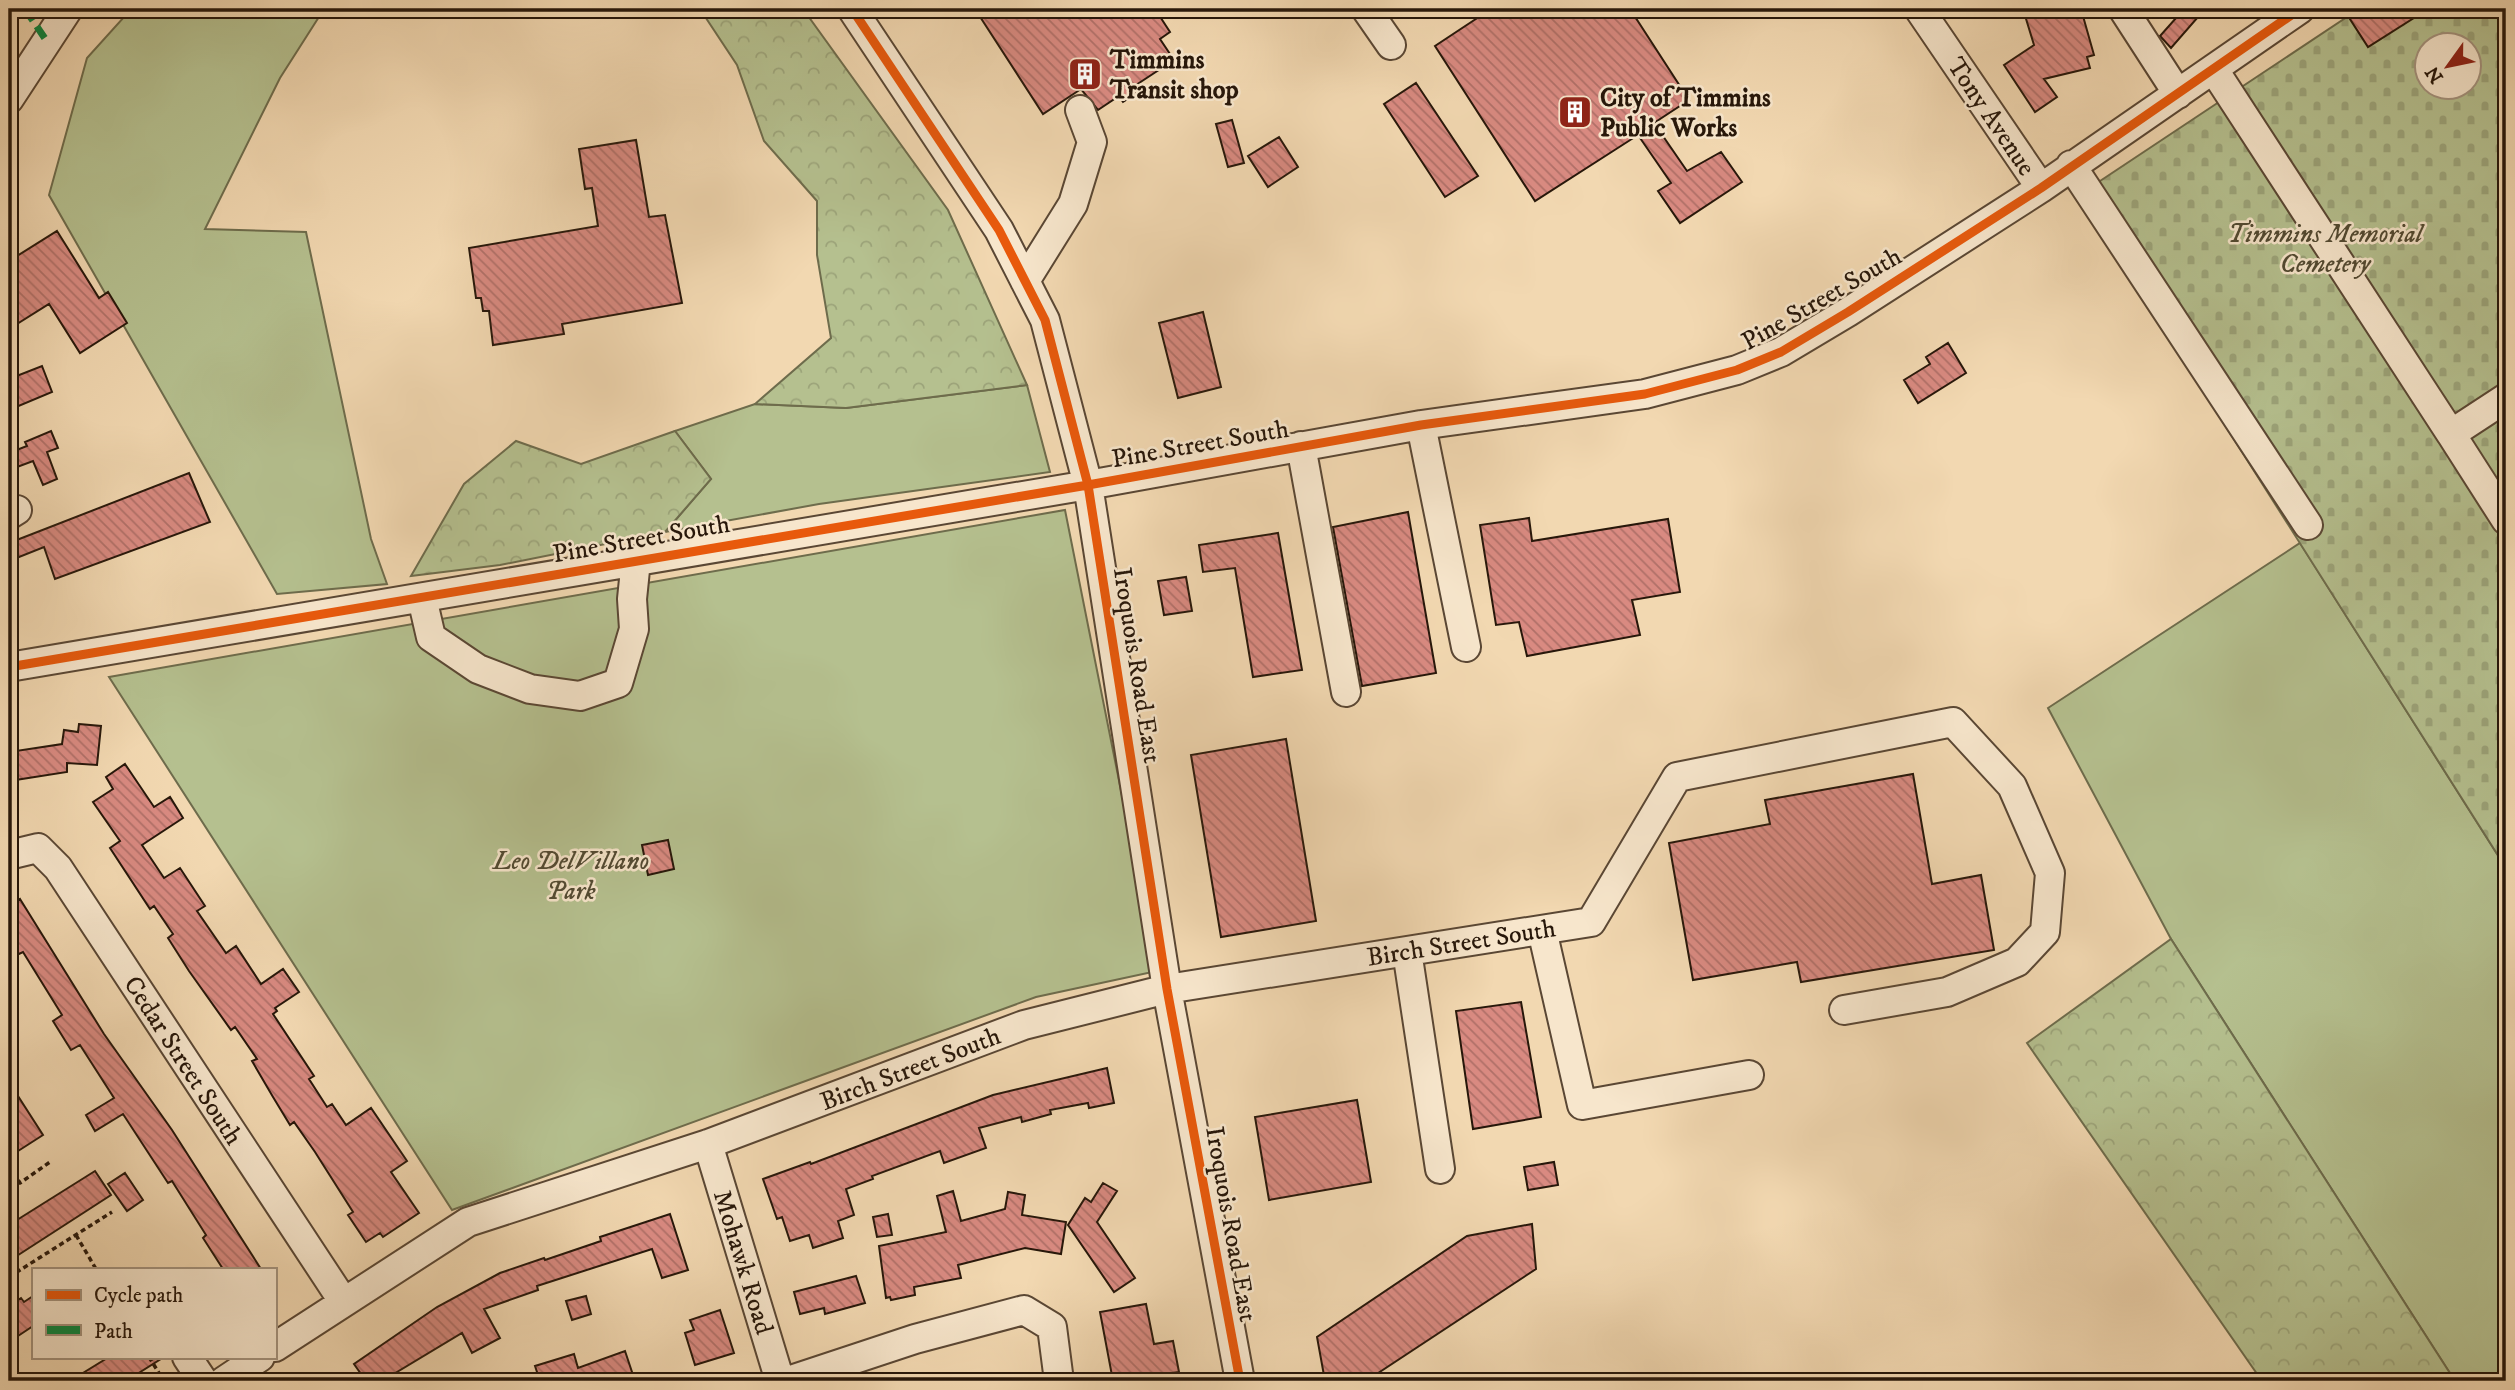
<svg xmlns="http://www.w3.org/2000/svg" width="2515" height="1390" viewBox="0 0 2515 1390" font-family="'IM FELL DW Pica',serif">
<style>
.green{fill:#b5c08f;stroke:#6e6c4c;stroke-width:2}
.forest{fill:url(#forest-crowns);stroke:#6e6c4c;stroke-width:2}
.cemetery{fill:url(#cemetery-stones);stroke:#6e6c4c;stroke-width:2;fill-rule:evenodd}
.building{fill:url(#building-back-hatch);stroke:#27170a;stroke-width:2}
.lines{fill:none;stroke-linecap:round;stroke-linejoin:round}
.minor-casing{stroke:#5a4734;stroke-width:32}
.path{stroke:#27170a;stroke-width:3.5;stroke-dasharray:5 3.5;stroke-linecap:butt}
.minor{stroke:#f7e6cc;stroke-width:28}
.quiet{stroke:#00873e;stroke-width:7;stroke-dasharray:14 7;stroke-linecap:butt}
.cycleway-casing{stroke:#f7e6cc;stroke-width:13}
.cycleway{stroke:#e8590c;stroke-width:9}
.labels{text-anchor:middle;stroke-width:5;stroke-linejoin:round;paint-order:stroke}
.poi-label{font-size:26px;font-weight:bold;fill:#27170a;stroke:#f7e6cc;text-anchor:start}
.street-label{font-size:26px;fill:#27170a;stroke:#f7e6cc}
.park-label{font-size:26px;font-style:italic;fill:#524a32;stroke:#f7e6cc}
</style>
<defs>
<pattern id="forest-crowns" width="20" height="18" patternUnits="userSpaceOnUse" patternTransform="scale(1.75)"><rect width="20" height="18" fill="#b5c08f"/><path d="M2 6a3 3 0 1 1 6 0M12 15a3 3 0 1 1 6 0" fill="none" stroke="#9ca47a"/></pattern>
<pattern id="cemetery-stones" width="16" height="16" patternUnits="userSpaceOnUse" patternTransform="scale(1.75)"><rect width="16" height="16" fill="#b5c08f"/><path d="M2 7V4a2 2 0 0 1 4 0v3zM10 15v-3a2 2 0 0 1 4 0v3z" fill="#9ca47a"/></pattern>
<pattern id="building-back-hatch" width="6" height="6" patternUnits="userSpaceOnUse" patternTransform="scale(1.75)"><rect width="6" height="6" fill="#d98a81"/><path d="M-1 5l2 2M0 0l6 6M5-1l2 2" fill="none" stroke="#b07068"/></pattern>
</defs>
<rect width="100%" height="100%" fill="#f2d8b1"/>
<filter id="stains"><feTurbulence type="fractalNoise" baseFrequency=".00286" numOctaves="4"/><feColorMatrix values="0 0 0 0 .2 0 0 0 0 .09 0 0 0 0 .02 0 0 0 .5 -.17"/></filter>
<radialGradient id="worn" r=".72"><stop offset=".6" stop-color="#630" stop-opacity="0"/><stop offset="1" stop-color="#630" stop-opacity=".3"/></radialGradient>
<path class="green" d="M138 9H324L280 78 205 229 306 232 371 539 387 584 277 594 49 195 87 58 124 17Z
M1027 385 1050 472 819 504 665 532 711 479 675 431 755 404 846 408Z
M1065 510 1157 971 1036 997 452 1210 109 677Z
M2300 543 2506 868V1381H2455L2171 939 2048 708Z"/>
<path class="forest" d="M700 9H803L948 210 1027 385 846 408 755 404 831 338 817 255V201L764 141 737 65Z
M675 431 711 479 665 532 500 565 411 576 464 484 516 441 581 464Z
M2171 939 2455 1381H2262L2027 1043Z"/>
<path class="cemetery" d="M2359 9H2506V868L2079 195ZM2428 46H2470V88H2428Z"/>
<path class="building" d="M975 9H1155L1170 32 1160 39 1174 60 1133 87 1137 93 1123 102 1119 96 1098 110 1081 89 1043 114Z
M1491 9H1630L1689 100 1654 123 1687 171 1721 152 1742 182 1680 223 1658 191 1671 183 1638 135 1535 201 1435 46Z
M2023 9H2081L2094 55 2087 57 2090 68 2044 79 2057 97 2035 112 2004 65 2034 45Z
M2184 9H2205L2171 48 2160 36Z
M2359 9H2428L2368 47 2348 16Z
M1416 83 1478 176 1445 197 1384 104Z
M1232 120 1244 163 1228 167 1216 124Z
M1279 137 1298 167 1268 187 1248 156Z
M636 140 649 217 665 215 682 303 562 324 564 334 493 345 489 311H483L481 298H476L469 248 598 226 592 188 585 189 579 149Z
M57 231 99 298 108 292 127 323 80 353 49 304 9 329V261Z
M1203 312 1221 387 1178 398 1159 323Z
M1948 343 1966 373 1918 403 1904 380 1930 364 1926 357Z
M42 366 52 392 9 410V379Z
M51 431 58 448 47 452 57 479 43 485 33 461 9 470V453L27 446 25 442Z
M189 473 210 522 55 579 44 547 9 561V543Z
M1408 512 1436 673 1362 686 1333 527Z
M1529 518 1532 541 1668 519 1680 592 1632 600 1640 635 1527 656 1519 622 1496 625 1480 525Z
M1278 533 1302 670 1253 677 1235 568 1203 572 1199 545Z
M1186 577 1192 611 1164 615 1158 581Z
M79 724 101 726 97 765 67 763V772L9 781V752L62 744 64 730 78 732Z
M1286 739 1316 921 1221 937 1191 755Z
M125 764 154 807 170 797 183 818 142 845 164 878 180 868 205 906 197 911 226 953 236 946 261 984 283 969 299 992 275 1008 277 1011 273 1014 314 1076 309 1079 327 1107 332 1104 346 1125 371 1108 407 1161 391 1172 419 1213 383 1237 380 1233 366 1242 348 1215 353 1212 315 1152 294 1122 290 1125 273 1097 252 1061 257 1059 235 1027 231 1030 189 971 168 938 173 934 154 906 150 909 110 848 120 841 93 802 113 789 106 777Z
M1913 774 1932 884 1981 875 1994 950 1801 982 1797 962 1693 980 1669 843 1770 824 1765 800Z
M668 840 674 869 648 875 642 845Z
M20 899 104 1034 172 1130 261 1269H223L203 1238 206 1235 172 1181 168 1183 123 1114 95 1131 86 1115 114 1098 80 1045 71 1050 53 1021 62 1015 23 952 19 954 17 951 9 956V906Z
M1521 1002 1541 1117 1473 1129 1456 1011Z
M1107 1068 1114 1103 1089 1108 1088 1103 1050 1110 1051 1114 1022 1122 1021 1117 979 1128 986 1148 944 1163 940 1151 872 1176 873 1179 846 1189 854 1215 838 1221 843 1238 813 1248 809 1235 790 1241 782 1217 777 1219 763 1179 810 1162 811 1164 993 1095Z
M9 1082 43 1135 15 1153 9 1144Z
M1357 1100 1371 1182 1269 1200 1255 1117Z
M1554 1162 1558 1185 1528 1190 1524 1167Z
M95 1171 111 1195 9 1261V1225Z
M125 1173 143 1200 127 1211 108 1184Z
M1103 1183 1117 1191 1097 1222 1135 1278 1114 1292 1068 1225 1085 1198 1091 1202Z
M953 1191 961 1221 1005 1209 1008 1192 1025 1195 1022 1215 1066 1222 1061 1254 1025 1248 958 1265 961 1278 914 1287 915 1295 891 1300 890 1297 886 1298 879 1246 946 1232 937 1196Z
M670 1214 688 1270 662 1278 652 1249 537 1286 538 1290 484 1309 500 1338 472 1353 462 1333 382 1381H366L354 1364 437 1307 500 1273 544 1258 545 1260 601 1241 600 1237Z
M888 1214 892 1235 877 1237 873 1217Z
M1532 1224 1536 1269 1366 1381H1325L1317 1337 1467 1236Z
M856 1276 865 1303 825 1314 824 1308 800 1314 794 1292Z
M33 1296V1326L9 1342V1306L21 1298 24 1302Z
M586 1296 591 1314 572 1320 566 1301Z
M1146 1304 1154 1344 1173 1341 1179 1372 1113 1381 1100 1312Z
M720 1310 734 1353 695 1365 685 1333 694 1330 690 1320Z
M625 1351 635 1381H540L535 1366 574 1354 578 1368Z
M109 1357H164L126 1381H70Z"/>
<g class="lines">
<g class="minor-casing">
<path id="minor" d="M852 9 999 230 1045 320 1088 485 1167 989 1240 1381
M1366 9 1391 45
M1919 9 2041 188
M2123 9 2178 94
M2214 70 2451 434
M9 99 68 9
M2071 165 2308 525
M1025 281 1073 204 1092 142 1080 110
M2506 398 2451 434 2506 520
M1421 425 1466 647
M1301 446 1346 692
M9 515 17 510
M422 598 431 637 478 669 530 689 580 696 618 683 634 629 632 599 636 560
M9 667 1088 485 1421 425 1645 394 1737 370 1781 352 1848 312 2041 188 2300 9
M9 855 38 848 58 868 343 1301
M1542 930 1582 1105 1749 1075
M1407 951 1440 1169
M708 1144 780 1381
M275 1347 468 1222 708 1144 1024 1025 1167 989 1591 922 1677 777 1953 722 2012 786 2050 873 2045 932 2017 962 1947 992 1844 1010
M187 1357 203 1381
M224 1381 260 1357
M788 1381 915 1339 1024 1310 1052 1327 1059 1381"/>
</g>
<path class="path" d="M9 1166 20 1183 50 1162
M76 1235 96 1269
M9 1277 112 1212
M149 1357 164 1381"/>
<use href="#minor" class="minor"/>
<path class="quiet" d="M25 9 46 40"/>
<g class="cycleway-casing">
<path id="cycleway" d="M852 9 999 230 1045 320 1088 485 1167 989 1240 1381
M9 667 1088 485 1421 425 1645 394 1737 370 1781 352 1848 312 2041 188 2300 9"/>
</g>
<use href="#cycleway" class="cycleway"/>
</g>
<defs>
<g id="building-square" transform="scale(1.75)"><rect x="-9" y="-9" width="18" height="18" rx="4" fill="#8f2418" stroke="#f7e6cc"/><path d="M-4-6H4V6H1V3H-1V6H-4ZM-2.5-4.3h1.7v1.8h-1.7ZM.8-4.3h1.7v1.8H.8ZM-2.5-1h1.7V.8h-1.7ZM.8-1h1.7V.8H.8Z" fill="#fff"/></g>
</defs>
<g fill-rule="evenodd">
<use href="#building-square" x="1085" y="74"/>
<use href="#building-square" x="1575" y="112"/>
</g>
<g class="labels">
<g class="poi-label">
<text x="1110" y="68">Timmins<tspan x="1110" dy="30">Transit shop</tspan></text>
<text x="1600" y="106">City of Timmins<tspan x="1600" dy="30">Public Works</tspan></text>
</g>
<g class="street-label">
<text transform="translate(1992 116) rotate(56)" y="9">Tony Avenue</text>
<text transform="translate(1821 298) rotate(-30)" y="9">Pine Street South</text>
<text transform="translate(1200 443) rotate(-10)" y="9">Pine Street South</text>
<text transform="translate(641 538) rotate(-10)" y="9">Pine Street South</text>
<text transform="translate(1138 665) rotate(81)" y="9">Iroquois Road East</text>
<text transform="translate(1461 942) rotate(-9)" y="9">Birch Street South</text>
<text transform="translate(184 1060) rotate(57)" y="9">Cedar Street South</text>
<text transform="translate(910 1068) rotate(-21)" y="9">Birch Street South</text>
<text transform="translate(1232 1224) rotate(80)" y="9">Iroquois Road East</text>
<text transform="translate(744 1262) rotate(73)" y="9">Mohawk Road</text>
</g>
<g class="park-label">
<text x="2325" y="242">Timmins Memorial<tspan x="2325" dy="30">Cemetery</tspan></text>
<text x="571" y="869">Leo DelVillano<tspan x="571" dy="30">Park</tspan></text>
</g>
</g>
<rect width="2515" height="1390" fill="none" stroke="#f2d8b1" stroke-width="35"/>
<rect x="10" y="10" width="2494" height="1369" fill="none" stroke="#27170a" stroke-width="3.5"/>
<rect x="18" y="18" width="2480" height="1355" fill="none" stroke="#27170a" stroke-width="2"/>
<rect x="32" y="1268" width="245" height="91" fill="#f7e6cc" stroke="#a4937e" stroke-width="2"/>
<rect x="46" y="1290" width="35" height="10" fill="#e8590c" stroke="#a4937e" stroke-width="2"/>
<text x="94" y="1302" font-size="21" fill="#27170a">Cycle path</text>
<rect x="46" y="1325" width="35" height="10" fill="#00873e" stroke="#a4937e" stroke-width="2"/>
<text x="94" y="1338" font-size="21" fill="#27170a">Path</text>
<g transform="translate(2448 66) rotate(237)"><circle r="33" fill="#f7e6cc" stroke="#a4937e" stroke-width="2"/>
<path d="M0-5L12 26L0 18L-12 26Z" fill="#8f2418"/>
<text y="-10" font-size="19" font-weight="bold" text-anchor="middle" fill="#27170a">N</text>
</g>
<rect width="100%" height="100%" filter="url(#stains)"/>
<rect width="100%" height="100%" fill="url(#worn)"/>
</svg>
